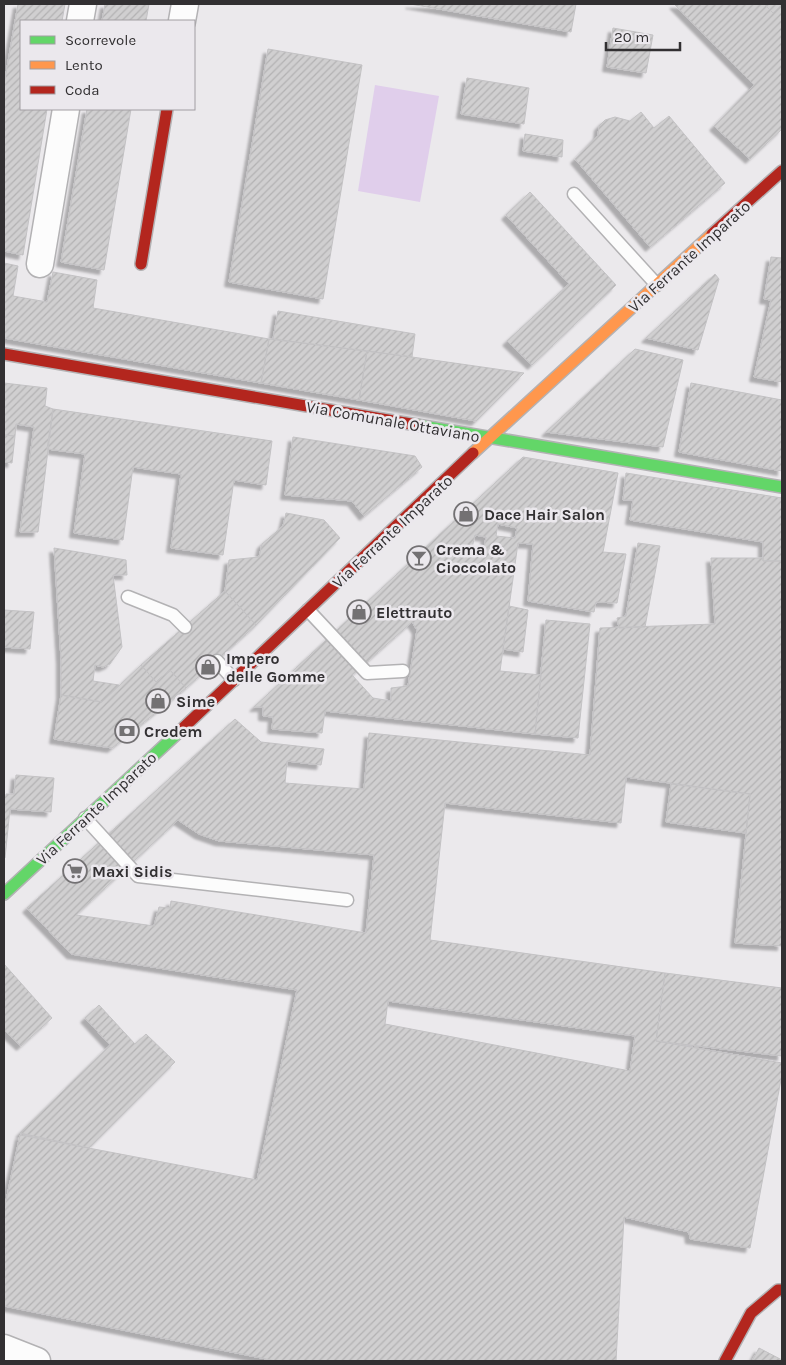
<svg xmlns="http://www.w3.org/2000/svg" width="786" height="1365" viewBox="0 0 786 1365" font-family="Karla,sans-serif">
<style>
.garden{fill:#e0ceeb}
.building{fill:url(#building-hatch);stroke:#c3c2c4;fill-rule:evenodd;filter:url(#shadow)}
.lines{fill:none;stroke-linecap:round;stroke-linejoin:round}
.lane-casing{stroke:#b3b2b4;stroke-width:15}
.street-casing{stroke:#b3b2b4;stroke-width:29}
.fast-casing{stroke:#b3b2b4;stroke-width:14}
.slow-casing{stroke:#b3b2b4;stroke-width:14}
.jam-casing{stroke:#b3b2b4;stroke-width:14}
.lane{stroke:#fcfcfc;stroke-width:12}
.street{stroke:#fcfcfc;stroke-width:26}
.fast{stroke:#63d668;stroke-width:11}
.slow{stroke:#ff974d;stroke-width:11}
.jam{stroke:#b3261e;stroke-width:11}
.labels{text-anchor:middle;stroke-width:5;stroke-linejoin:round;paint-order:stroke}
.street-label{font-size:16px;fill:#323032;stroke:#ebe8ed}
.poi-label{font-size:16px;font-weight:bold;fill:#323032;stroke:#ebe8ed;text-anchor:start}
</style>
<defs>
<pattern id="building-hatch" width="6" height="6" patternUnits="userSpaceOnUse" patternTransform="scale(1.25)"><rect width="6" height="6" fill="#d0cfd0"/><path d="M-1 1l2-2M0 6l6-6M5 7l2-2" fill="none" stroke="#b3b2b3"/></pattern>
<filter id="shadow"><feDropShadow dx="-4.5" dy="4.5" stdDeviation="1" flood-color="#0004"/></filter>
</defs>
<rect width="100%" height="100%" fill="#ebe9ec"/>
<path class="garden" d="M375 85 439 96 420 202 358 191Z"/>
<path class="building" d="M18 4H65L62 21H21V109H47L23 255 4 251V85Z
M105 4H149L146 21H102Z
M410 4H576L571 32Z
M674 4H764L773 13 782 4V129L750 159 714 126 754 85Z
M764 4H782L773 13Z
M613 28 653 35 646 73 607 67Z
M268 49 362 65 323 299 229 282Z
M467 78 529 88 524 124 461 114Z
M87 109H131L104 270 61 262Z
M641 112 654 128 669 116 725 183 650 247 575 159 598 135 599 126 605 120 615 117 630 121Z
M525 134 563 140 562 157 523 151Z
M530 192 616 285 532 365 507 341 569 284 506 215Z
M771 257 782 258V382L754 377 771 300 764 299Z
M4 263 18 266 13 296 47 302 53 272 97 280 93 308 269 339 261 383 4 338Z
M715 274 719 279 698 350 646 338Z
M278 311 415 334 412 357 273 339Z
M269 339 367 351 359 400 261 383Z
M635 349 683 360 663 447 546 432Z
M367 351 412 357 524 373 476 421 359 400Z
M4 383 47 388 45 406 53 409 38 532H20L34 427 16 424 15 436 4 435Z
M691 383 782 400V471L679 452Z
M53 409 272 441 266 485 234 480 223 555 171 548 181 474 133 467 123 540 74 533 85 454 47 449Z
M4 435 15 436 12 463 4 462Z
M293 437 415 456 422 467 364 516 352 501 285 495Z
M523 457 618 473 603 552 626 554 617 603 596 602 594 612 528 601 533 544 518 543 500 671 541 675 535 734 325 711 322 733 272 729 273 717 263 716V707H254ZM498 524 517 528 515 538 496 536ZM475 535 486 537 483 554 471 552ZM412 622 417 630 408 686 391 688V701L373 698 352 675Z
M626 473 782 498V561H763V542L630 520 633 500H623Z
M286 513 324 520 340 538 256 625 225 591 229 560 259 557 262 544 283 526Z
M638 543 660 546 645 627 619 628 617 618 626 616Z
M54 548 126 560 127 575H113L122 647 110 664 103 667 95 665 93 681 119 685 102 702 61 695V659Z
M711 558H763V561H782V946L735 943 750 794 626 777 621 823 445 803 430 940 665 973 656 1041 782 1063V1074L750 1248 690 1239 689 1232 624 1217 616 1361H276L4 1306V1210L20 1135 257 1180 297 990 71 954 27 908 235 719 261 742 324 749 321 765 287 761 285 783 364 789 369 733 590 755 600 628 715 624ZM178 820 199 834 219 841 374 855 366 933 171 901 170 908 159 907 154 926 76 915ZM388 1001 635 1036 630 1071 385 1024Z
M225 591 256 625 186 688 170 670 156 682 141 665Z
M509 606 528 610 523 652 503 649Z
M4 610 34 612 30 649 4 647Z
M546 620 590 624 578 738 535 734Z
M141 665 156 682 170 670 186 688 112 748 54 739 61 695 102 702Z
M16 775 54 778 51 812 10 809 5 858 4 857V796H6V794H14Z
M671 784 750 794 746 833 666 822Z
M4 964 52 1018 21 1046 4 1030Z
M665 973 782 988V1056L656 1041Z
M99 1005 135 1044 146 1034 175 1062 89 1148 20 1133 110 1045 85 1018Z
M759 1348 782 1360V1361H752Z"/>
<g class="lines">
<g class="lane-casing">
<path id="lane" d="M574 194 657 285
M128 597 173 615 185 627
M308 610 367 673 403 671
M217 661 234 680
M85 818 138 876 347 900"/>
</g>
<g class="street-casing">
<path id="street" d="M80 21 83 4
M182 21 185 4
M40 264 66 109
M4 1348 37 1361"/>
</g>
<g class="fast-casing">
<path id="fast" d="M417 425 782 487
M4 894 181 730"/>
</g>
<g class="slow-casing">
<path id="slow" d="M473 453 712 234"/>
</g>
<g class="jam-casing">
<path id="jam" d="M712 234 782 171
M141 264 167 109
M4 354 417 425
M181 730 473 453
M725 1361 751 1313 778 1290H782"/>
</g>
<use href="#lane" class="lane"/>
<use href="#street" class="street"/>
<use href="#fast" class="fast"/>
<use href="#slow" class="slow"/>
<use href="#jam" class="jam"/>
</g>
<defs>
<g id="shop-ring" transform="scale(1.25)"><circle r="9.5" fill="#ebe8ed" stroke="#737173" stroke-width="1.5"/><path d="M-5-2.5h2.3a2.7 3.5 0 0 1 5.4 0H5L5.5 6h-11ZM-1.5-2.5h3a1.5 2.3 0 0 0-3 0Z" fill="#737173"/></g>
<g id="bar-ring" transform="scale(1.25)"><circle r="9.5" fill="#ebe8ed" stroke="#737173" stroke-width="1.5"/><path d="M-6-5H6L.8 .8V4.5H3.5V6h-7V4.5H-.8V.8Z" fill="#737173"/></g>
<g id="bank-ring" transform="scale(1.25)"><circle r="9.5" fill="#ebe8ed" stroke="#737173" stroke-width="1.5"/><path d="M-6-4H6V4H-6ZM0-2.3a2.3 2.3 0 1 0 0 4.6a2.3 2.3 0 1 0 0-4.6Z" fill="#737173"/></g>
<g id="supermarket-ring" transform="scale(1.25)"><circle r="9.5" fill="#ebe8ed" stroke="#737173" stroke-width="1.5"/><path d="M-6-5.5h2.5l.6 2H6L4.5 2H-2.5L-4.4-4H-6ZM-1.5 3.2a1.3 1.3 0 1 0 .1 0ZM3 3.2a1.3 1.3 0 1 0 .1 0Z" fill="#737173"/></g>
</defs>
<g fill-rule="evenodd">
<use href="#shop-ring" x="466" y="514"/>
<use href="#bar-ring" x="419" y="558"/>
<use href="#shop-ring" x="359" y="612"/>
<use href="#shop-ring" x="208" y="667"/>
<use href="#shop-ring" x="158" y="701"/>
<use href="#bank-ring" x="127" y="731"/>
<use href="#supermarket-ring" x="75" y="871"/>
</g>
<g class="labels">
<g class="street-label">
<text transform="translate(689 256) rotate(-42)" y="6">Via Ferrante Imparato</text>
<text transform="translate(393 421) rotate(10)" y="6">Via Comunale Ottaviano</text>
<text transform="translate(392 531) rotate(-43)" y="6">Via Ferrante Imparato</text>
<text transform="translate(96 808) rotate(-43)" y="6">Via Ferrante Imparato</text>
</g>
<g class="poi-label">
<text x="484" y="520">Dace Hair Salon</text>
<text x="436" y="555">Crema &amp;<tspan x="436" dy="18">Cioccolato</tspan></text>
<text x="376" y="618">Elettrauto</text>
<text x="226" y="664">Impero<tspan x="226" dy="18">delle Gomme</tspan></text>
<text x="176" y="707">Sime</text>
<text x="144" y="737">Credem</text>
<text x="92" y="877">Maxi Sidis</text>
</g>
</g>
<rect width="786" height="1365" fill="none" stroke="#323032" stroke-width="10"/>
<rect x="20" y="20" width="175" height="90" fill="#ebe8ed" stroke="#a19ea2"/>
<rect x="30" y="36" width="25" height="8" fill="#63d668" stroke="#a19ea2"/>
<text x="65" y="45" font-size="15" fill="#323032">Scorrevole</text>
<rect x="30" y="61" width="25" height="8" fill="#ff974d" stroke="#a19ea2"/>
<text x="65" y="70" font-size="15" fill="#323032">Lento</text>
<rect x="30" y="86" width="25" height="8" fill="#b3261e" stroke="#a19ea2"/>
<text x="65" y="95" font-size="15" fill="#323032">Coda</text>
<path d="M606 42v8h74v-8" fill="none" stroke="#323032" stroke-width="2.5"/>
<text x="614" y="42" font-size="15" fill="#323032" stroke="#ebe8ed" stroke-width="4" paint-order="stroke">20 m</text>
</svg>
